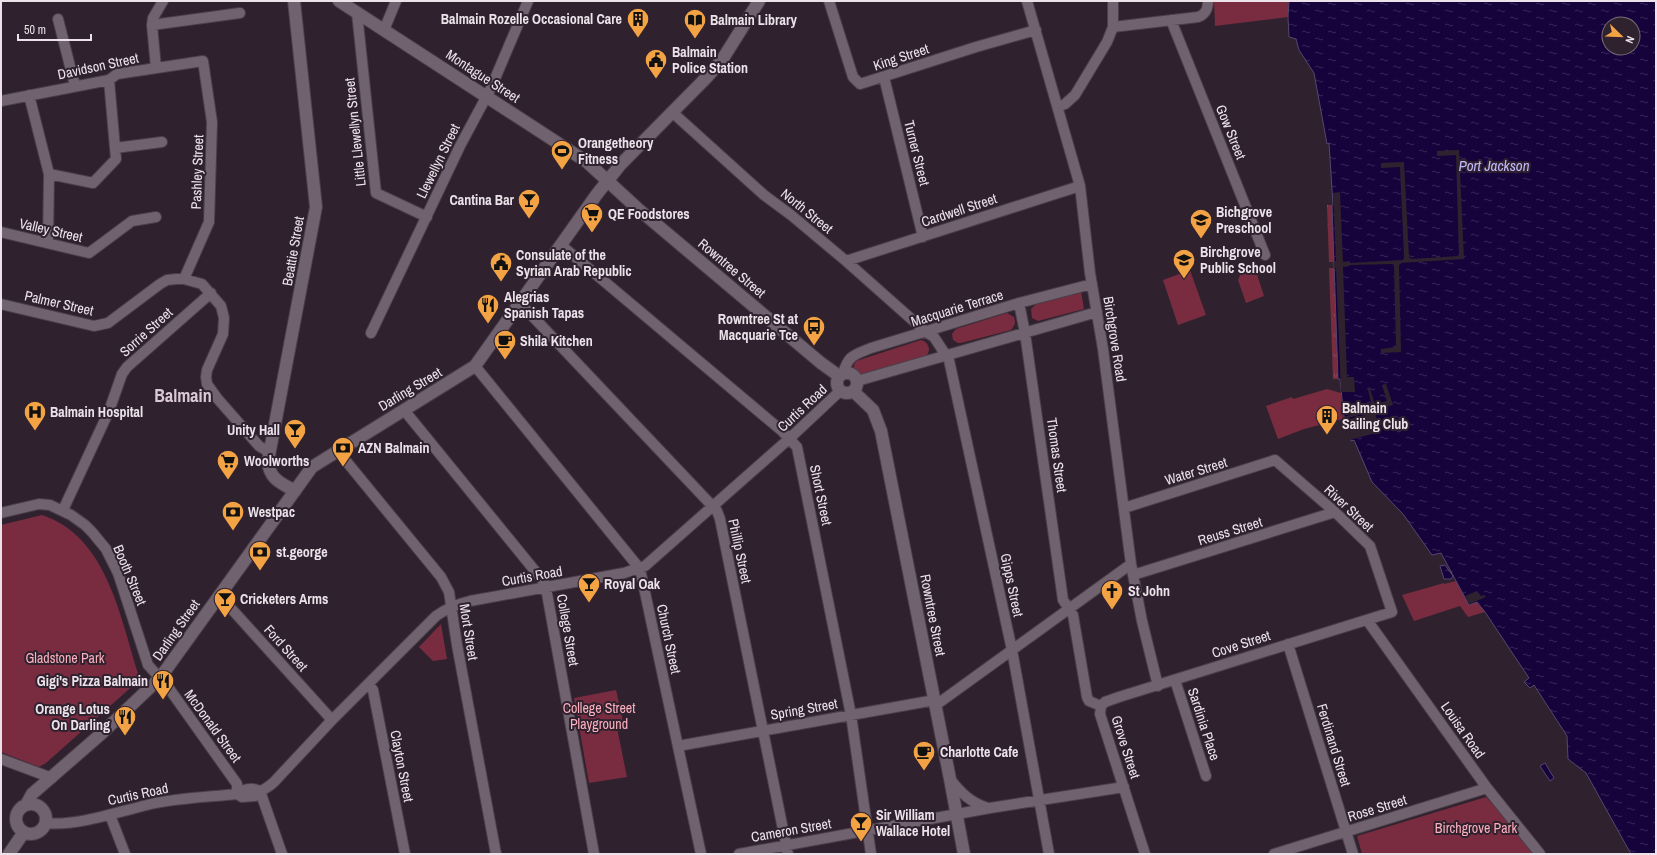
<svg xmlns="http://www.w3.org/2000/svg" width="1657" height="855" viewBox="0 0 1657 855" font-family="'Archivo Narrow',sans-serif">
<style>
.grass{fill:url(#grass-tufts)}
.park{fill:#792c40}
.water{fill:url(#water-ripples);stroke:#564670;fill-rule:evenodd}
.pier{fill:#2f222e}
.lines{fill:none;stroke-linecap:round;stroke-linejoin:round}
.minor-casing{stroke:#4a3f49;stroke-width:12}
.tertiary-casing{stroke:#4a3f49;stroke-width:14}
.minor{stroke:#716270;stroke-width:10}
.tertiary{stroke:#716270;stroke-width:12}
.labels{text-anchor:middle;stroke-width:4;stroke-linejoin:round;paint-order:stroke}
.poi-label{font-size:14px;font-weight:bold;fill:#ebe2ea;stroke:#2f222e;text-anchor:start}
.street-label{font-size:14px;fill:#ebe2ea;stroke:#2f222e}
.park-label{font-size:14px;fill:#fdafbd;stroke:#2f222e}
.water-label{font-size:15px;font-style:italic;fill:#c0bafc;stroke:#2f222e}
.district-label{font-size:18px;font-weight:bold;fill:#dac8d9;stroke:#2f222e}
</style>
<defs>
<pattern id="grass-tufts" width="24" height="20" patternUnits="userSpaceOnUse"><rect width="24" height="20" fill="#792c40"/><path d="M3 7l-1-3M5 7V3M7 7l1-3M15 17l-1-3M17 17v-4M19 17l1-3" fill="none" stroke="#8c4a5c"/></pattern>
<pattern id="water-ripples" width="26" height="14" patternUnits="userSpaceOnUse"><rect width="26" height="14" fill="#16033c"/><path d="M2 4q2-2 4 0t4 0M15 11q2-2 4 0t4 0" fill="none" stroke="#382758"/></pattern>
</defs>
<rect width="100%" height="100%" fill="#2f222e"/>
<path class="grass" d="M1327 205H1332L1334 262H1329Z
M1329 268H1334L1338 379H1333Z"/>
<path class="park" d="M1214 1H1289L1288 17 1215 26Z
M1254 265 1264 296 1246 303 1238 280 1243 268Z
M1190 270 1206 315 1178 325 1163 280Z
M1081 291 1084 309 1038 321 1032 318 1031 309 1036 304Z
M1007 313 1014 317C1016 323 1015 325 1011 330L961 343H958L953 340 952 334 956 329Z
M921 340C929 342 932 351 925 357L859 377 854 373V365L856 361Z
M1327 389 1341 393 1343 419 1304 429 1278 439 1266 406 1292 397 1293 399Z
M42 515C108 537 120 618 139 676L137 682 46 763 39 767 1 752V525Z
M1456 581 1469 605 1477 602 1485 612 1468 617 1460 606 1414 621 1402 595 1444 583V584Z
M441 624 447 659 433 661 419 647Z
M616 690 624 726 617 728 627 777 589 783 574 698Z
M1486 797 1537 851 1533 854H1362L1357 836Z"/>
<path class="water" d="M1289 1H1656V854H1631L1586 773 1568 759 1567 736 1534 685 1530 688 1524 682 1529 678 1485 612 1477 602 1469 605 1441 553 1432 555 1403 514 1372 482 1354 440 1351 441 1344 417 1340 379H1338L1332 205H1333L1329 143 1327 144 1314 73 1299 50 1296 39 1289 37 1288 17ZM1609 24H1633V48H1609Z
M1445 565 1453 576 1451 579H1444L1440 566Z
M1545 763 1554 778 1550 781 1540 766Z"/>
<path class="pier" d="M1459 150 1464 259 1400 263 1399 266 1401 352 1381 353V349L1396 347 1394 267 1393 264 1350 265V266L1343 267 1347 377H1354L1355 392H1341L1336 268H1334V262L1336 261 1333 193 1340 192 1343 262 1350 261V263L1403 260 1404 257 1400 167 1381 168V163L1404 162 1409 257 1411 259 1459 256 1456 155 1437 156V151Z
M1386 384 1393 405 1345 419 1344 417 1372 407 1368 389H1370L1375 404 1387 401 1382 385Z
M1375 412 1380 432 1349 440 1343 421Z
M1477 591 1481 596 1484 595 1486 597 1469 604 1465 596Z"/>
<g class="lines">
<g class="minor-casing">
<path id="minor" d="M829 1 853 77 860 84 976 47 1036 30
M1027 1 1080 186 1090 273 1103 349 1131 564 1142 621 1158 686
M357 13 376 193 427 217
M58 19 75 86
M1171 20 1265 255
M152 25 240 13
M1113 27 1198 17C1206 14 1208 9 1208 1
M384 30 396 1
M156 68 152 25 153 18 163 1
M884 77 923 237
M29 95 49 174 48 243
M1 101 109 80 117 74 203 61 212 122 209 222 184 279
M1058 107 1065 104 1075 95 1107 42 1113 27V1
M672 112 764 195 791 215 846 261 926 332 934 337 949 360 1012 650 1049 854
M115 148 162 142
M49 174 93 183 116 159 109 80
M1 232 89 253 132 221 156 217
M561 245 782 431 797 447 851 715 871 854
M846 261 1080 186
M520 303 717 511 720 519 788 854
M1019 303 1025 333 1063 600 1073 615 1087 697 1089 701 1101 706
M1 304 94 326 108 323 160 284 167 280 176 279H184L202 284 221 306 224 318 223 334 207 370 206 377 207 384 217 398 259 446 269 452
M371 333 460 146 491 88 528 1
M475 366 640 569 701 854
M843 374C848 355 854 355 871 348L1019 303 1092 284
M857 381 1097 312
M404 410 544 582 546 588 594 854
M337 450 441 577 449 592 457 645 496 854
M63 510 109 411 122 374 127 367 211 293
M1 513 39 504 50 505 71 515 85 525 92 532 106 549 118 573 148 665 168 687 237 784V794
M1133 575 1335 512
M219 595 332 720
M1367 620 1487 788 1540 854
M1288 644 1353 854
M1175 680 1206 776
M369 684 373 690 405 854
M936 705 1131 564
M1101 706 1105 702 1119 697 1392 612 1370 546 1335 512 1275 460 1124 508
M1101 706 1100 714 1145 854
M678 746 935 700
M1 759 52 778
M950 779C961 793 971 803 988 808
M260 791 282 854
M237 794 242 797 255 796C261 790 268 788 274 782L332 720 436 616C447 608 457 604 470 601L624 573 645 566 790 438 840 391
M110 815 125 854
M45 823C75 827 121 811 151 804 178 798 209 797 237 794 244 789 252 787 260 791
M739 854 990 808 1124 787
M1274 854 1487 788"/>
</g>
<g class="tertiary-casing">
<path id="tertiary" d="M294 1 316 207 268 461C269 479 281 483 295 491
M339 1 587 162 637 208 821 363 839 376
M837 383a10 10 0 1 1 20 0a10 10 0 1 1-20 0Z
M853 391 873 410 881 431 950 779 964 854
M16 819a15 15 0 1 1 30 0a15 15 0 1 1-30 0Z
M26 805 32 794 101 734 160 678 312 467 475 366 597 194 621 164 708 76 722 60 759 1
M9 854 24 832"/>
</g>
<use href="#minor" class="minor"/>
<use href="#tertiary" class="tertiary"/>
</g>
<defs>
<g id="building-pin" transform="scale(1.15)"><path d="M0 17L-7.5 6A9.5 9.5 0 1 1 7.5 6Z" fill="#f4a344" stroke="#2f222e"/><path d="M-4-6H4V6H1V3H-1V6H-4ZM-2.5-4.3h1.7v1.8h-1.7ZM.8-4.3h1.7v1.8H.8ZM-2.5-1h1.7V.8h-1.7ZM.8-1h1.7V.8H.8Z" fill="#111"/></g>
<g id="library-pin" transform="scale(1.15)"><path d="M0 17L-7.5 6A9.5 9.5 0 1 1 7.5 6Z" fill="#f4a344" stroke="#2f222e"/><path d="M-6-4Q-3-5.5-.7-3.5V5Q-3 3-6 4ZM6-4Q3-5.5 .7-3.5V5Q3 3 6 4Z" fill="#111"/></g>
<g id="civic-pin" transform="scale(1.15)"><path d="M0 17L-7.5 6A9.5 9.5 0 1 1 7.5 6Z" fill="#f4a344" stroke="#2f222e"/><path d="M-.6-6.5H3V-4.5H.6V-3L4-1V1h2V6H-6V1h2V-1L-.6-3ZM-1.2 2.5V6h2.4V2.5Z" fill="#111"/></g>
<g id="stadium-pin" transform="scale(1.15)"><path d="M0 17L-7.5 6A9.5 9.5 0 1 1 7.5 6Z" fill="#f4a344" stroke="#2f222e"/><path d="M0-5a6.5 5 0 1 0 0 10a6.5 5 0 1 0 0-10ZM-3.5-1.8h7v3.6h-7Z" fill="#111"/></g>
<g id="bar-pin" transform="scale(1.15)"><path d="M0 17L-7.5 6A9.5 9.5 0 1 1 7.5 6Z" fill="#f4a344" stroke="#2f222e"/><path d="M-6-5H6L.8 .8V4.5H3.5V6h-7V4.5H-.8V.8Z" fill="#111"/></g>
<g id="supermarket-pin" transform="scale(1.15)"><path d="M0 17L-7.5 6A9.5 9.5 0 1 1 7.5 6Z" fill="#f4a344" stroke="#2f222e"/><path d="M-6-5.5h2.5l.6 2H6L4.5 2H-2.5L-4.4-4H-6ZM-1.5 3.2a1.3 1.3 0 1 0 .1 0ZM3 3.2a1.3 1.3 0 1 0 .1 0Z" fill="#111"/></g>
<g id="school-pin" transform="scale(1.15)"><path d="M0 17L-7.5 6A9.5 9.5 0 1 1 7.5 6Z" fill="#f4a344" stroke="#2f222e"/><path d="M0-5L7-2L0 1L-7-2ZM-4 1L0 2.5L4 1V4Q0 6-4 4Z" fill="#111"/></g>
<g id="restaurant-pin" transform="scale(1.15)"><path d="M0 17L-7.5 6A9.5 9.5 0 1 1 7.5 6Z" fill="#f4a344" stroke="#2f222e"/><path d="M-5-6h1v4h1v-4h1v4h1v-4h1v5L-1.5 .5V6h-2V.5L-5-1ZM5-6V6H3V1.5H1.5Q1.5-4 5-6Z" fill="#111"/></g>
<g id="bus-pin" transform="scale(1.15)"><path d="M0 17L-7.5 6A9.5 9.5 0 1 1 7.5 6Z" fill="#f4a344" stroke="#2f222e"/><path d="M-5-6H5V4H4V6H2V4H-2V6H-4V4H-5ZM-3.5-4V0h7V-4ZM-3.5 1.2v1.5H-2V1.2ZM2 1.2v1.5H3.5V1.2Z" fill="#111"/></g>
<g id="cafe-pin" transform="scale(1.15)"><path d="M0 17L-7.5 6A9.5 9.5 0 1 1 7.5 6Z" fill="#f4a344" stroke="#2f222e"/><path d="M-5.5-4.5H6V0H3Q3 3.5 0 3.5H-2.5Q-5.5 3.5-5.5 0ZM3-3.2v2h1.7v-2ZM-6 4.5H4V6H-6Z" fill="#111"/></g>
<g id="hospital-pin" transform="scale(1.15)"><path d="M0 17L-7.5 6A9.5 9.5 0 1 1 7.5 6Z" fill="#f4a344" stroke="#2f222e"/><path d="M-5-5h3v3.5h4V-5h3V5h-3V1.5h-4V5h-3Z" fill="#111"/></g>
<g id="bank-pin" transform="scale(1.15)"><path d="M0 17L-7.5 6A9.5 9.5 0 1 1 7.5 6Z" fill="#f4a344" stroke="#2f222e"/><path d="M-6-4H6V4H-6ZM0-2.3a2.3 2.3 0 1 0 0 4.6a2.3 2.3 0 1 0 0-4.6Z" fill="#111"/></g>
<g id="church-pin" transform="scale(1.15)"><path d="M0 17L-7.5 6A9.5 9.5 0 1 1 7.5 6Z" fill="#f4a344" stroke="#2f222e"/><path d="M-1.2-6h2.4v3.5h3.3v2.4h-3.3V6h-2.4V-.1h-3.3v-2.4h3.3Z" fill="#111"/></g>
</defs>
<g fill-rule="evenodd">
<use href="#building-pin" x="638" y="19"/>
<use href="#library-pin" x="695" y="20"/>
<use href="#civic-pin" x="656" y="60"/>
<use href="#stadium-pin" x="562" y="151"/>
<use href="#bar-pin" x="529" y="200"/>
<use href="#supermarket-pin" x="592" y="214"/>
<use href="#school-pin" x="1201" y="220"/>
<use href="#school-pin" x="1184" y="260"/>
<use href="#civic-pin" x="501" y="263"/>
<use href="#restaurant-pin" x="488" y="305"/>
<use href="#bus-pin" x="814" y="327"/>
<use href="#cafe-pin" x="505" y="341"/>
<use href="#hospital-pin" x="35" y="412"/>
<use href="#building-pin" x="1327" y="416"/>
<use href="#bar-pin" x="295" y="430"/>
<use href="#bank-pin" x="343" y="448"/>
<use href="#supermarket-pin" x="228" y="461"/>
<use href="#bank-pin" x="233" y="512"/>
<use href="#bank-pin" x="260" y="552"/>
<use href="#bar-pin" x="589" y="584"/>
<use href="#church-pin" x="1112" y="591"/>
<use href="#bar-pin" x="225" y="599"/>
<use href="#restaurant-pin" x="163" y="681"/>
<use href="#restaurant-pin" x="125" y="717"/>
<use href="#cafe-pin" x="924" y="752"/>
<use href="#bar-pin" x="861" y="823"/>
</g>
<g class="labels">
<g class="poi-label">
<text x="622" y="24" text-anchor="end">Balmain Rozelle Occasional Care</text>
<text x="710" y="25">Balmain Library</text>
<text x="672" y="57">Balmain<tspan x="672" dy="16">Police Station</tspan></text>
<text x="578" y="148">Orangetheory<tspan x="578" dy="16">Fitness</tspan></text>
<text x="514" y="205" text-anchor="end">Cantina Bar</text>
<text x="1216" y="217">Bichgrove<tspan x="1216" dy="16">Preschool</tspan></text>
<text x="608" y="219">QE Foodstores</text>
<text x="1200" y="257">Birchgrove<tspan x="1200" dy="16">Public School</tspan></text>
<text x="516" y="260">Consulate of the<tspan x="516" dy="16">Syrian Arab Republic</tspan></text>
<text x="504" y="302">Alegrias<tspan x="504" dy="16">Spanish Tapas</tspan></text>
<text x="798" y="324" text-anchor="end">Rowntree St at<tspan x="798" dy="16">Macquarie Tce</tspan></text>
<text x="520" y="346">Shila Kitchen</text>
<text x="1342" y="413">Balmain<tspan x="1342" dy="16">Sailing Club</tspan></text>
<text x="50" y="417">Balmain Hospital</text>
<text x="280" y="435" text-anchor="end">Unity Hall</text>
<text x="358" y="453">AZN Balmain</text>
<text x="244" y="466">Woolworths</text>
<text x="248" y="517">Westpac</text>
<text x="276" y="557">st.george</text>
<text x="604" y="589">Royal Oak</text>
<text x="1128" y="596">St John</text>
<text x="240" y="604">Cricketers Arms</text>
<text x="148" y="686" text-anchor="end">Gigi's Pizza Balmain</text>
<text x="110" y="714" text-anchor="end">Orange Lotus<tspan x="110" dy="16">On Darling</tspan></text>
<text x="940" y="757">Charlotte Cafe</text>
<text x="876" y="820">Sir William<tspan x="876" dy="16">Wallace Hotel</tspan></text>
</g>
<g class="street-label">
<text transform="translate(901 57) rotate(-18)" y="5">King Street</text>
<text transform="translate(98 66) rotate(-12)" y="5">Davidson Street</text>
<text transform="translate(483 76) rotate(33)" y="5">Montague Street</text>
<text transform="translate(355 132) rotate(-96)" y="5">Little Llewellyn Street</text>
<text transform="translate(1231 132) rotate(68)" y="5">Gow Street</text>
<text transform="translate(917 153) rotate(76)" y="5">Turner Street</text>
<text transform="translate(438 161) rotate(-64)" y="5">Llewellyn Street</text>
<text transform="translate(197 172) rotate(-88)" y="5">Pashley Street</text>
<text transform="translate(959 210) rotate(-18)" y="5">Cardwell Street</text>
<text transform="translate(807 211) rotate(39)" y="5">North Street</text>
<text transform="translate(51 230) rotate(13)" y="5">Valley Street</text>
<text transform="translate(293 251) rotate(-80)" y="5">Beattie Street</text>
<text transform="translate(732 268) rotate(40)" y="5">Rowntree Street</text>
<text transform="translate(59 303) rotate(13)" y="5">Palmer Street</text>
<text transform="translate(957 308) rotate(-17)" y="5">Macquarie Terrace</text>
<text transform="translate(146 332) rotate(-42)" y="5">Sorrie Street</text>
<text transform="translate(1115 339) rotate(81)" y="5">Birchgrove Road</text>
<text transform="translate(410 389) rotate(-31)" y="5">Darling Street</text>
<text transform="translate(802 408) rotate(-43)" y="5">Curtis Road</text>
<text transform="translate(1057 455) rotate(82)" y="5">Thomas Street</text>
<text transform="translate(1196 471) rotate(-17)" y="5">Water Street</text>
<text transform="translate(821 495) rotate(78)" y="5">Short Street</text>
<text transform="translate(1349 508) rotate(43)" y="5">River Street</text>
<text transform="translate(1230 531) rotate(-17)" y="5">Reuss Street</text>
<text transform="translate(740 551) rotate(78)" y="5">Phillip Street</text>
<text transform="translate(130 575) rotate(67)" y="5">Booth Street</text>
<text transform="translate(532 576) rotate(-10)" y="5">Curtis Road</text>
<text transform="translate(1012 585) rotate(78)" y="5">Gipps Street</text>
<text transform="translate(933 615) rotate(79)" y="5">Rowntree Street</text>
<text transform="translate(176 630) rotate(-55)" y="5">Darling Street</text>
<text transform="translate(568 630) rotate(80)" y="5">College Street</text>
<text transform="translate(469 632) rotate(81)" y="5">Mort Street</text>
<text transform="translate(669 639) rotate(78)" y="5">Church Street</text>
<text transform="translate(1241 644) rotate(-18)" y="5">Cove Street</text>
<text transform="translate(286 648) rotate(48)" y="5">Ford Street</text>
<text transform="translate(804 709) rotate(-10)" y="5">Spring Street</text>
<text transform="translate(1204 724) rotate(72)" y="5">Sardinia Place</text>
<text transform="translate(213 726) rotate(54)" y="5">McDonald Street</text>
<text transform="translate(1463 730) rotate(55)" y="5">Louisa Road</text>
<text transform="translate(1334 745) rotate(73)" y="5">Ferdinand Street</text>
<text transform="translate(1126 747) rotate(72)" y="5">Grove Street</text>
<text transform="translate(402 766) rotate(79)" y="5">Clayton Street</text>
<text transform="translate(138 794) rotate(-12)" y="5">Curtis Road</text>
<text transform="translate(1377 808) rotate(-17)" y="5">Rose Street</text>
<text transform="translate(791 830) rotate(-10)" y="5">Cameron Street</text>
</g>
<g class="park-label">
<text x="65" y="663">Gladstone Park</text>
<text x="599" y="713">College Street<tspan x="599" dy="16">Playground</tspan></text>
<text x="1476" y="833">Birchgrove Park</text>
</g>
<g class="water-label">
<text x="1494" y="171">Port Jackson</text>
</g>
<g class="district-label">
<text x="183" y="402">Balmain</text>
</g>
</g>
<rect width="1657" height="855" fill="none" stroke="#ebe2ea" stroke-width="4"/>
<g transform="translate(1621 36) rotate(113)"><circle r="19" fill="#2f222e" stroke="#7a6f79"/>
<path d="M0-3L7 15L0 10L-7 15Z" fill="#f4a344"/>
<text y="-6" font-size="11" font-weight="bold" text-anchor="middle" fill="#ebe2ea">N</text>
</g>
<path d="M18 34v6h73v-6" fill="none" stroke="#ebe2ea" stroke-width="2"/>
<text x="24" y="34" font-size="12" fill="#ebe2ea" stroke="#2f222e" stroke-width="3" paint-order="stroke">50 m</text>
</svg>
